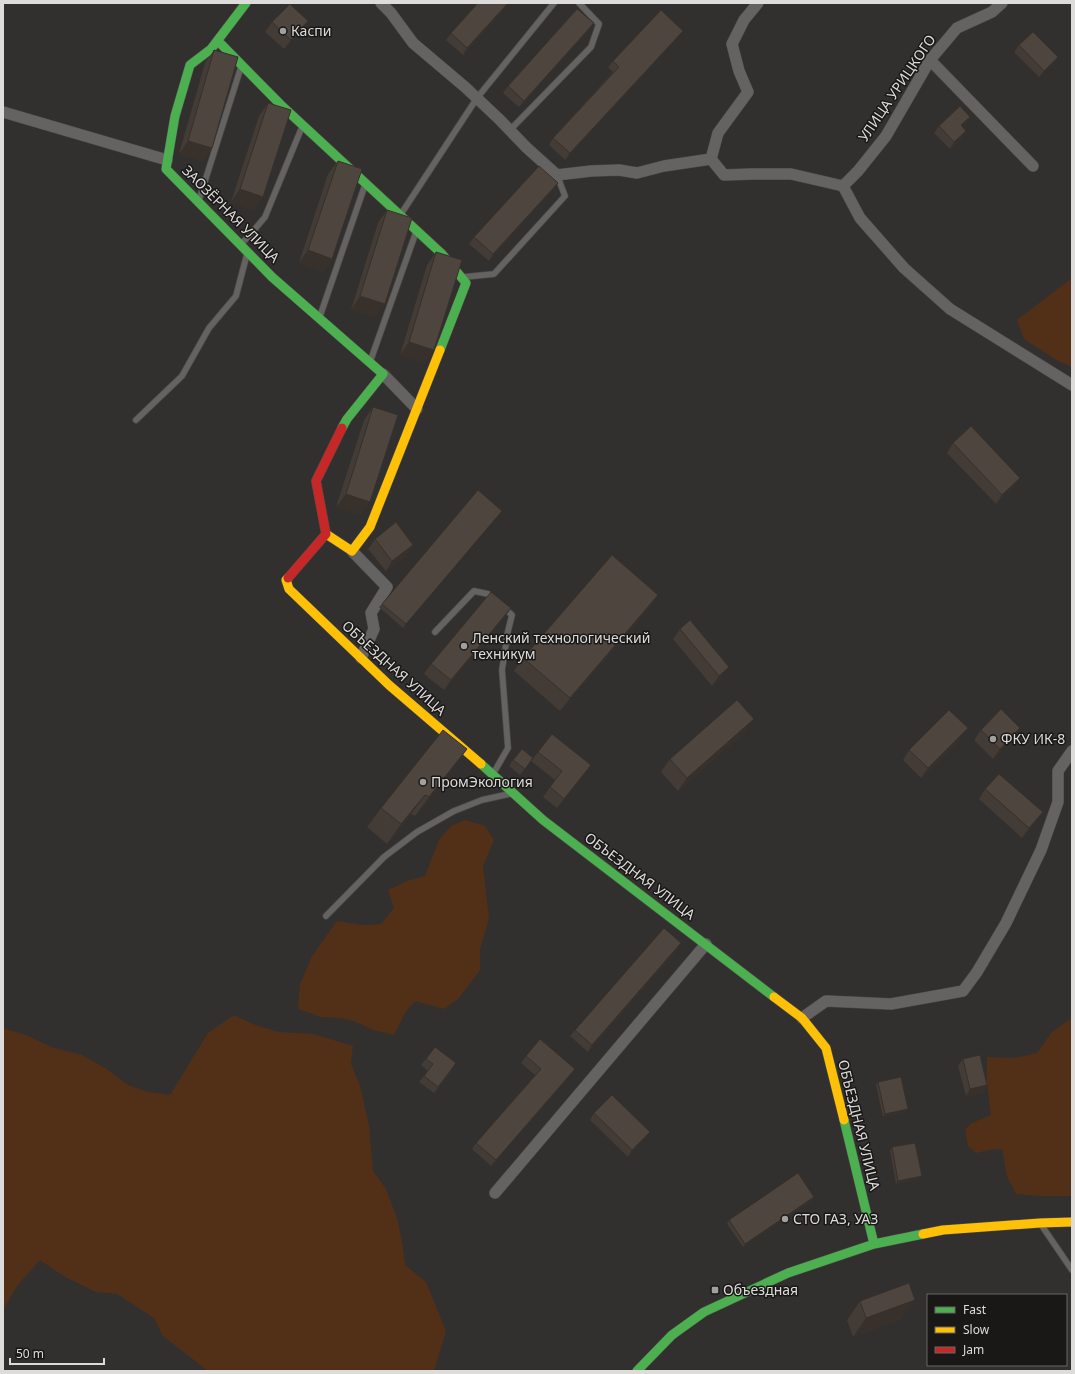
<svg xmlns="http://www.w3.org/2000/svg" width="1075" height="1374" viewBox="0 0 1075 1374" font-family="'Noto Sans',sans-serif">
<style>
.green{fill:#513017}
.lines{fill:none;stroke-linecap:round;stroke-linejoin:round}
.lane-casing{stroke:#4d4c4a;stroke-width:7}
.street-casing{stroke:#4d4c4a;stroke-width:12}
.fast-casing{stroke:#4d4c4a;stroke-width:10}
.slow-casing{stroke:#4d4c4a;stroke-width:10}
.jam-casing{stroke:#4d4c4a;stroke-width:10}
.lane{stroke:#656362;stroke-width:5.5}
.street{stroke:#656362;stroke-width:11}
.fast{stroke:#4caf50;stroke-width:9}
.slow{stroke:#ffc107;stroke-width:9}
.jam{stroke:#c62828;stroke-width:9}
.wall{fill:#433b35}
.shaded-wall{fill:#37302b}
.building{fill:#4e453e;stroke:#37302b}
.poi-dot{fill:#a2a09e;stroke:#1a1817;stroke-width:1.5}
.labels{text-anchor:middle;stroke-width:3;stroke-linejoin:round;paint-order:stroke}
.poi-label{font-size:14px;fill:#dedcda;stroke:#1a1817;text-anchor:start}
.street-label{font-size:14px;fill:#dedcda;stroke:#1a1817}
</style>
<rect width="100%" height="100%" fill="#32302e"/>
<path class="green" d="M1072 278V367L1058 361 1024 339 1017 320Z
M465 820 485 826 494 840 483 866 489 919 480 949V970L459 998 444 1009 415 1001 405 1013 394 1035 373 1030 356 1022 342 1018 321 1017 298 1009 300 984 312 956 337 921 361 925 381 924 394 908 388 890 407 881 425 876 439 840 451 826Z
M234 1015 255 1025 279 1032 313 1034 353 1046 351 1064 360 1086 369 1125 373 1171 386 1189 397 1218 402 1241 405 1265 426 1282 446 1331 434 1371H208L163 1336 154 1318 117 1294 96 1292 65 1277 40 1260 17 1286 3 1310V1028L28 1036 54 1048 82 1055 105 1068 128 1085 148 1092 170 1095 208 1033Z
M1072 1018V1196H1040L1016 1194 1007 1176 1002 1149 988 1150 976 1153 968 1146 965 1130 970 1124 991 1115 987 1083V1057L1015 1058 1037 1053 1052 1032Z"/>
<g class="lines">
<g class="lane-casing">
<path id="lane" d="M510 130 591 47 599 24 579 3
M199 200 241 67
M401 214 477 98 554 3
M241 244 249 236 265 217 302 127
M464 277 494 274 565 196 557 175
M320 316 365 185
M370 362 416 232
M136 420 182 376 209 328 236 296 247 254
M435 632 474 591 488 594 494 599
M493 774 508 748 502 670 508 631 512 615 504 608
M326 916 384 857 417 832 454 811 482 800 509 794
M1042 1226 1072 1270"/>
</g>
<g class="street-casing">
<path id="street" d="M381 3 391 13 413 43 465 87 499 119 527 148 557 175 591 171 619 170 637 173 664 166 711 159 724 175 752 174H791L843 186 860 218 904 268 950 309 1072 385
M930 60 1033 166
M3 112 167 160
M711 159 718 133 748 92 739 71 732 44 744 20 758 3
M843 186 858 171 886 136 930 60 957 28 992 12 1002 3
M383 374 417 409
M352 551 387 587 371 613 374 629 361 658
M802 1018 826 1001 891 1004 963 991 977 972 1006 923 1041 850 1058 802V771L1072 751
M495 1193 706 944"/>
</g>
<g class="fast-casing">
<path id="fast" d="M246 3 211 49 190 65 175 116 166 169 272 277 383 374 347 419 342 428
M218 41 281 105 442 254 466 283 440 350
M481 764 543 820 774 997
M844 1120 874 1244
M637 1371 672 1335 704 1312 788 1273 874 1244 923 1234"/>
</g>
<g class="slow-casing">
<path id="slow" d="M326 534 352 551 370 527 440 350
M288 578 286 580 289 589 389 685 481 764
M774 997 802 1018 826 1048 844 1120
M923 1234 943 1230 1040 1223 1072 1222"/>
</g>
<g class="jam-casing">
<path id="jam" d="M288 578 326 534 316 481 342 428"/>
</g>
<use href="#lane" class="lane"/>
<use href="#street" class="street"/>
<use href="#fast" class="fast"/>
<use href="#slow" class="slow"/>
<use href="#jam" class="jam"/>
</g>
<path class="wall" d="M478 3H510L463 55 446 40 451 33Z
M308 21 301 31 284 49 265 32 272 22Z
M589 30 519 107 503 93 508 86Z
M678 37 565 160 549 145 553 138 613 72 608 67 613 61Z
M1019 45 1058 57 1053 64 1039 77 1014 52Z
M214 50 212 148 203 161 179 154 205 63Z
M268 103 263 197 254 210 231 202 259 116Z
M966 123 962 126V137L950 149 934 133 939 126Z
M338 161 332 259 323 272 299 263 328 174Z
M558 183 553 190 489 261 469 244 474 237Z
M387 210 376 317 351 310 378 223Z
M436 252 425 363 400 355 427 265Z
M373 407 361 515 336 507 364 420Z
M953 443 1014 487 996 504 947 453Z
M502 511 403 628 379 607 382 604Z
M375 539 413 545 406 555 386 571 368 549Z
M658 595 649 608 560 711 514 671 523 658Z
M511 608 504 618 444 690 424 674 431 664Z
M680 629 722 677 712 686 673 639Z
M968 728 961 738 921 778 903 760 909 750Z
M1020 728 1013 738 993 759 974 740 981 730Z
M745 732 678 791 661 772 670 759Z
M538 752 584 775 557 808 543 797 555 780 531 761Z
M513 760 528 765 520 775 509 766Z
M454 768 415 816 411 814 387 844 367 827 381 808Z
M985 789 1036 822 1022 838 979 799Z
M677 950 588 1052 570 1036 575 1030Z
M435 1047 452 1070 434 1093 419 1082 428 1071 421 1065Z
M526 1056 575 1069 570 1076 491 1166 472 1149 476 1143 535 1075 521 1063Z
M963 1059 987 1085 983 1092 966 1096 958 1066Z
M878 1082 908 1109 906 1112 883 1117 876 1085Z
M594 1113 650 1132 645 1138 628 1157 590 1120Z
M892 1147 922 1176 919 1179 896 1184 890 1151Z
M814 1197 812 1200 743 1247 727 1224 729 1220Z
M860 1301 902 1319 853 1337 847 1320Z"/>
<path class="shaded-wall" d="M508 3H510L463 55 467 48Z
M308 21 301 31 284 49 291 40Z
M594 23 589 30 519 107 524 101Z
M683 31 678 37 565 160 570 153Z
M1058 57 1053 64 1039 77 1044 71Z
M970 117 966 123 957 132 961 125Z
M966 131 962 137 950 149 954 142Z
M188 141 212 148 203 161 179 154Z
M558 183 553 190 489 261 493 254Z
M240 189 263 197 254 210 231 202Z
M308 250 332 259 323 272 299 263Z
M360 296 385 304 376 317 351 310Z
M409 342 434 350 425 363 400 355Z
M1020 478 1014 487 996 504 1002 495Z
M346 494 370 502 361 515 336 507Z
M502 511 500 514 403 628 406 624Z
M413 545 406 555 386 571 392 561Z
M658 595 649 608 560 711 570 698Z
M511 608 504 618 444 690 451 680Z
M729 667 722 677 712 686 719 676Z
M754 719 745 732 678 791 687 778Z
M968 728 961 738 921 778 928 768Z
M1020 728 1013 738 993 759 1000 749Z
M467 749 454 768 415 816 429 797Z
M591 765 584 775 557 808 564 799Z
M425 795 411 814 387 844 401 824Z
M1043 812 1036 822 1022 838 1029 828Z
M681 943 677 950 588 1052 592 1045Z
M575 1069 570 1076 491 1166 496 1160Z
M987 1085 983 1092 966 1096 970 1089Z
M908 1109 906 1112 883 1117 885 1114Z
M650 1132 645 1138 628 1157 632 1150Z
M922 1176 919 1179 896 1184 898 1181Z
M814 1197 812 1200 743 1247 745 1244Z
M915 1300 902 1319 853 1337 866 1318Z"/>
<path class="building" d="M478 3H508L467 48 451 33Z
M290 4 308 21 291 40 272 22Z
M577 9 594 23 524 101 508 86Z
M661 10 683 31 570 153 553 138 619 67 613 61Z
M1033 32 1058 57 1044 71 1019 45Z
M214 50 238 57 212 148 188 141Z
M268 103 291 110 263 197 240 189Z
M960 106 970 117 961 125 966 131 954 142 939 126Z
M338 161 362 169 332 259 308 250Z
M539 166 558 183 493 254 474 237Z
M387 210 412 218 385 304 360 296Z
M436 252 462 260 434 350 409 342Z
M373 407 398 415 370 502 346 494Z
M971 426 1020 478 1002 495 953 443Z
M478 490 502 511 406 624 382 604Z
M396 522 413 545 392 561 375 539Z
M612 555 658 595 570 698 523 658Z
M491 592 511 608 451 680 431 664Z
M690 620 729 667 719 676 680 629Z
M737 700 754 719 687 778 670 759Z
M1001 709 1020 728 1000 749 981 730Z
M949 710 968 728 928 768 909 750Z
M443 730 467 749 429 797 425 795 401 824 381 808Z
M552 734 591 765 564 799 550 787 562 771 538 752Z
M522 749 533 758 525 769 513 760Z
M999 774 1043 812 1029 828 985 789Z
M664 928 681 943 592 1045 575 1030Z
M540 1039 575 1069 496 1160 476 1143 541 1069 526 1056Z
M435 1047 456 1063 438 1087 424 1076 433 1064 426 1059Z
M980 1055 987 1085 970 1089 963 1059Z
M901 1077 908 1109 885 1114 878 1082Z
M612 1095 650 1132 632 1150 594 1113Z
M915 1143 922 1176 898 1181 892 1147Z
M798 1173 814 1197 745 1244 729 1220Z
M909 1283 915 1300 866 1318 860 1301Z"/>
<g class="poi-dot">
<circle cx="283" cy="31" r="4"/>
<circle cx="464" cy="646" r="4"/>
<circle cx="993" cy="739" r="4"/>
<circle cx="423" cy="782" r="4"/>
<circle cx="785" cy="1219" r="4"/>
<rect x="711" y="1286" width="8" height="8" rx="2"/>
</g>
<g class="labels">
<g class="poi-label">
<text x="291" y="36">Каспи</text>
<text x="472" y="643">Ленский технологический<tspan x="472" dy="16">техникум</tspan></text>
<text x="1001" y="744">ФКУ ИК-8</text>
<text x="431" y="787">ПромЭкология</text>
<text x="793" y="1224">СТО ГАЗ, УАЗ</text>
<text x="723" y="1295">Объездная</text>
</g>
<g class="street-label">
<text transform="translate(897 88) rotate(-56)" y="5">УЛИЦА УРИЦКОГО</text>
<text transform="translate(231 214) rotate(45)" y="5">ЗАОЗЁРНАЯ УЛИЦА</text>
<text transform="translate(394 668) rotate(42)" y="5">ОБЪЕЗДНАЯ УЛИЦА</text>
<text transform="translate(640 876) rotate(37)" y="5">ОБЪЕЗДНАЯ УЛИЦА</text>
<text transform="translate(859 1125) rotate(76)" y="5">ОБЪЕЗДНАЯ УЛИЦА</text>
</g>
</g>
<rect width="1075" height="1374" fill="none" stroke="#dedcda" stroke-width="8"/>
<rect x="927" y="1294" width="140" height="72" fill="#1a1817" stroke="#686665"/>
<rect x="935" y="1307" width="20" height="6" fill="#4caf50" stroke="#686665"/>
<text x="963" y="1314" font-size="12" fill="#dedcda">Fast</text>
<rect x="935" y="1327" width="20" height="6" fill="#ffc107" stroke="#686665"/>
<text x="963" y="1334" font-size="12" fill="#dedcda">Slow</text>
<rect x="935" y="1347" width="20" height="6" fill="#c62828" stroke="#686665"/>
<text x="963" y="1354" font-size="12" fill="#dedcda">Jam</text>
<path d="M10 1358v6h94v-6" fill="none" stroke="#dedcda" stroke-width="2"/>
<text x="16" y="1358" font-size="12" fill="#dedcda" stroke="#1a1817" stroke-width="3" paint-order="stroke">50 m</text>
</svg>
